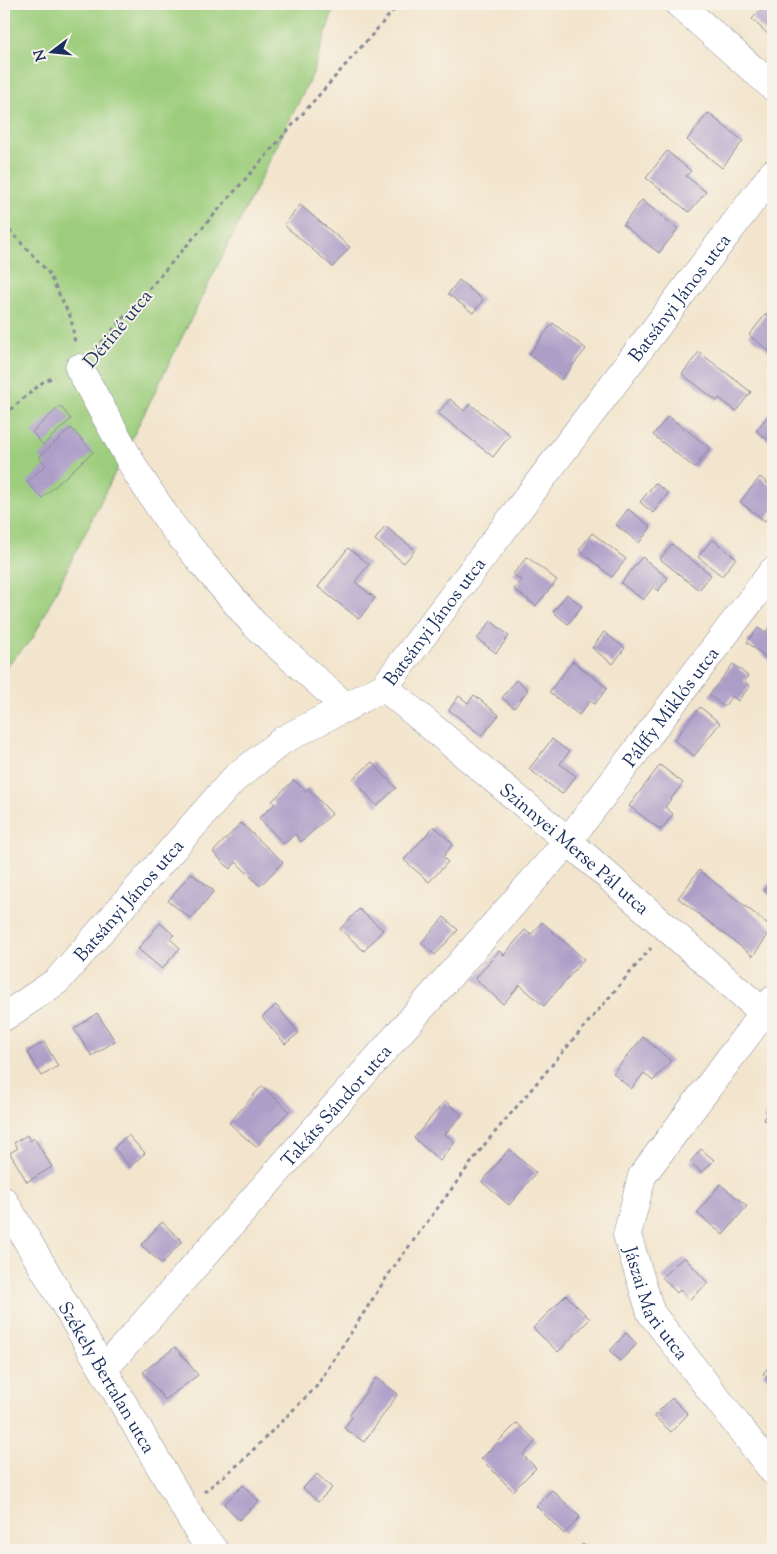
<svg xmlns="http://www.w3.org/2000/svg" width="777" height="1554" viewBox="0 0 777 1554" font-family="'Sorts Mill Goudy',serif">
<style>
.green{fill:#9ccd7c;stroke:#5c7e6d}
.building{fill:#ad9ec8}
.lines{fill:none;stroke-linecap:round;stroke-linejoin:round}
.minor-casing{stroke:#878a96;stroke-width:29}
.path{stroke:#878a96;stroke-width:3;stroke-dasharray:4 4;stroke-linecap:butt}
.minor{stroke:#fff;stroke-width:28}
.labels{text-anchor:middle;stroke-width:4;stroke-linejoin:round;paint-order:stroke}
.street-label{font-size:19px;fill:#1b2f5e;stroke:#f7f3e8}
</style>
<rect width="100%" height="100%" fill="#f7f3e8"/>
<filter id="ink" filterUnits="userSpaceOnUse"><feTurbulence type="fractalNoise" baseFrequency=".02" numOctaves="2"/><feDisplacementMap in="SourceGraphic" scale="10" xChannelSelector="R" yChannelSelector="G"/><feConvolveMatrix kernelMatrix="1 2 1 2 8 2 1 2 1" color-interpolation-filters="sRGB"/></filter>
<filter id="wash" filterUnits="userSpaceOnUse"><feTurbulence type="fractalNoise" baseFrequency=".0096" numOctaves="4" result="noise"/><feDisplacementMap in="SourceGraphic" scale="20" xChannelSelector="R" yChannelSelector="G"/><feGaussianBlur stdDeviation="1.12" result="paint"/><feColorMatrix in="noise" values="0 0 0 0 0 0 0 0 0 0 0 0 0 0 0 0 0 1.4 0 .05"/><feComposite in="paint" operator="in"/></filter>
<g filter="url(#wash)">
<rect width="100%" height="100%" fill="#f3e5cd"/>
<path class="green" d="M4 4H335L312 75 33 638 4 669Z"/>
<g id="blocks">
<path class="building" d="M766 4H773V39L752 19Z
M773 53V65L767 59Z
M708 113 743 141 722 168 687 140Z
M667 151 691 171 686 176 706 192 689 212 646 178Z
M642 200 678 229 659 253 623 225Z
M300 205 350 247 333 267 284 225Z
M459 280 483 300 473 313 448 294Z
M766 314 773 320V354L749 335Z
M553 323 586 349 561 380 529 354Z
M699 352 751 392 736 411 719 398 717 401 682 374Z
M450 399 464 411 470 404 510 435 493 457 438 413Z
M60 406 71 419 43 445 32 432Z
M770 413 773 415V444L756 431Z
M668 416 710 448 695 468 653 435Z
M71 428 93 452 42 498 27 482 46 465 39 457Z
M760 477 773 488V510L765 521 740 502Z
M655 483 668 493 653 513 640 502Z
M628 509 651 527 639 543 616 525Z
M385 526 415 550 404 563 375 540Z
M592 533 626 559 612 577 579 550Z
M712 539 736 558 722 576 698 557Z
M672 544 711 575 699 590 660 559Z
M348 548 369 564 355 582 375 598 359 619 318 587Z
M527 557 557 580 536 606 514 589 521 580 513 574Z
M642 557 668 578 658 591 653 587 643 600 621 583Z
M567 594 582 606 568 624 553 612Z
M491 621 509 636 496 653 477 639Z
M773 622V663L747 642 758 628 765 633Z
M604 632 625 648 613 664 592 648Z
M573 661 607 688 595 704 590 701 579 715 549 692Z
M733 664 748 676 744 681 750 686 738 701 732 696 724 707 709 695Z
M516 680 528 690 514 708 502 698Z
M474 695 499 715 482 736 449 710 459 696 468 703Z
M700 707 720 723 694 756 674 740Z
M552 739 569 752 560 764 576 776 562 794 529 769Z
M372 762 396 788 377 806 353 779Z
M660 765 683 783 665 807 673 814 661 830 629 806Z
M294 780 305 791 308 788 332 814 301 842 295 834 284 844 259 818 275 804 272 801Z
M241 823 283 862 260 886 236 862 230 869 213 852Z
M434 826 453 844 443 857 448 862 429 882 404 860Z
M699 870 773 928 753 956 678 898Z
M191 873 214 891 191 919 168 901Z
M773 878V897L764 890Z
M359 909 383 930 364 951 340 929Z
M444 917 458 930 435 955 421 943Z
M542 922 584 959 544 1006 520 985 503 1004 475 979 499 951 504 955 525 930 531 935Z
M160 923 174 935 170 939 180 948 162 969 138 949Z
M276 1005 299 1033 285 1044 262 1017Z
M97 1013 115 1041 92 1056 74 1029Z
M643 1037 671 1061 653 1081 644 1073 631 1089 613 1073Z
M44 1042 58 1066 42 1076 27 1052Z
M262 1086 289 1111 256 1147 229 1123Z
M445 1101 462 1115 445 1134 455 1142 440 1161 414 1138Z
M773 1106V1127L763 1119Z
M27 1135 30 1141 34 1138 52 1167 27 1182 10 1153 18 1148 14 1143Z
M128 1135 145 1153 130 1167 114 1148Z
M509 1149 536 1173 509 1205 482 1182Z
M701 1149 714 1160 702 1173 690 1162Z
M720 1184 747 1206 723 1235 697 1213Z
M162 1222 182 1241 162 1264 141 1245Z
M684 1257 708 1283 689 1300 680 1290 677 1293 662 1277Z
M566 1295 590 1319 558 1352 533 1328Z
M626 1333 637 1344 620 1361 610 1351Z
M175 1347 198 1375 165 1400 143 1372Z
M773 1361V1383L763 1374Z
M376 1378 398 1394 364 1442 344 1428 352 1417 349 1415Z
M672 1398 688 1414 671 1432 654 1416Z
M517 1423 536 1441 523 1455 536 1468 513 1491 481 1459Z
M317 1474 332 1488 318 1502 303 1488Z
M243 1485 259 1501 239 1520 224 1504Z
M552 1490 580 1517 564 1534 536 1506Z
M583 1544 589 1550H576Z"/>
</g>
</g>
<g filter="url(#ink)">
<use href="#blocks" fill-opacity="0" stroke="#878a96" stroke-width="1"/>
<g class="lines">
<g class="minor-casing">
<g id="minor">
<path d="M679 4 773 87"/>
<path d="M79 368 137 473 170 523 203 564 255 625 347 708"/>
<path id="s1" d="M384 687 568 841 764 1013"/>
<path id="s2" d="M773 1000 642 1176 627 1235 651 1313 773 1471"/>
<path id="s3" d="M4 1017 57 981 233 780 283 740 384 687 773 173"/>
<path id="s4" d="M4 1201 200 1534 214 1550"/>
<path id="s5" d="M104 1369 568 841 773 571"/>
</g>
</g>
<path class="path" d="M4 224 48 272 71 318 75 343
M96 349 399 4
M4 415 44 381 55 377
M204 1492 240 1463 316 1387 390 1272 485 1144 651 948"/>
<use href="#minor" class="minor"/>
</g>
</g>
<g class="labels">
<g class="street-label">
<text dy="7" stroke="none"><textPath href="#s3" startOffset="998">Batsányi János utca</textPath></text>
<text transform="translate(117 328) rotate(-50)" y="7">Dériné utca</text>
<text dy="7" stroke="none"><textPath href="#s3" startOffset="592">Batsányi János utca</textPath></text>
<text dy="7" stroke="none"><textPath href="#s5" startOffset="872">Pálffy Miklós utca</textPath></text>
<text dy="7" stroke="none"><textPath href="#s1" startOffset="250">Szinnyei Merse Pál utca</textPath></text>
<text dy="7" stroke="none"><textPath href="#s3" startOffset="172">Batsányi János utca</textPath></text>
<text dy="7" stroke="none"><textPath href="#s5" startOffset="351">Takáts Sándor utca</textPath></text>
<text dy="7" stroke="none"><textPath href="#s2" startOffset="355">Jászai Mari utca</textPath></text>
<text dy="7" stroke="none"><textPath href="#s4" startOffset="204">Székely Bertalan utca</textPath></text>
</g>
</g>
<rect width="777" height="1554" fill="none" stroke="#f7f3e8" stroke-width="20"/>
<g transform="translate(52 52) rotate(254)" stroke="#f7f3e8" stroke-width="4" paint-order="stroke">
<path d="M0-4L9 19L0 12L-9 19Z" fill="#1b2f5e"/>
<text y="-8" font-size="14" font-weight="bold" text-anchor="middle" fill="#1b2f5e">N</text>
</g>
</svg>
